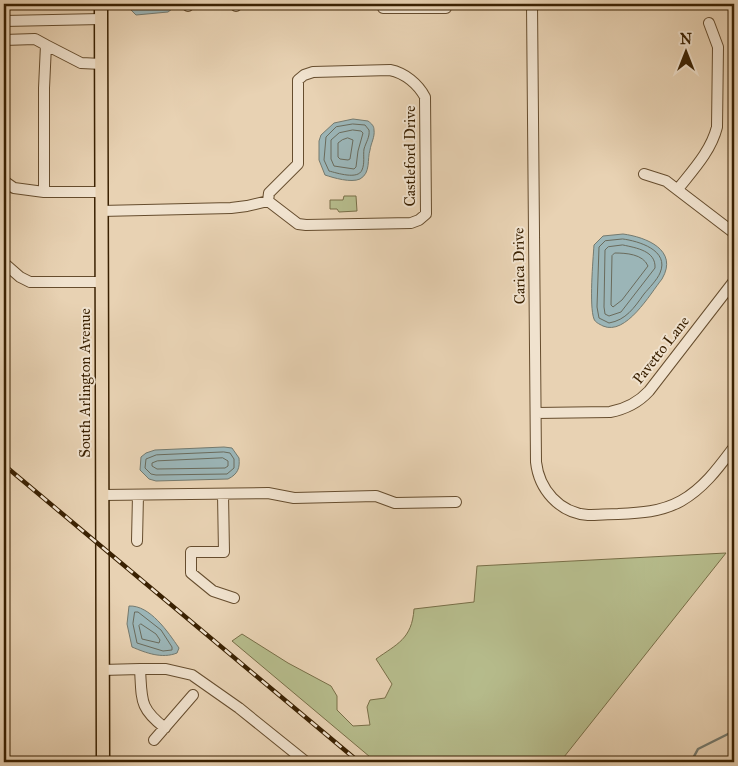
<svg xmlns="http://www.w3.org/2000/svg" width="738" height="766" viewBox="0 0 738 766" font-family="'IM FELL Great Primer',serif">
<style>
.green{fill:#b6bc8c;stroke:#786e47}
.water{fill:#9bb5b7;stroke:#747a6f}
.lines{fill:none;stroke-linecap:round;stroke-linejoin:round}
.shore{stroke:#6a6b5c;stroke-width:1}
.stream{stroke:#747a6f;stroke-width:2.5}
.minor-casing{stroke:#664d2e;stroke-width:12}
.major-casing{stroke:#3a2102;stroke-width:15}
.minor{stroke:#f0e2ce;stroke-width:10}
.major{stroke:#e8d2b3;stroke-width:12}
.rail-casing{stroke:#3a2102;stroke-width:4.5}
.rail{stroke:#f0e2ce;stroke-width:2.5;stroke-dasharray:8;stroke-linecap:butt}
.labels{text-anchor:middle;stroke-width:4;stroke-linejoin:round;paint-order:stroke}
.street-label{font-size:15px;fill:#3a2102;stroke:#f0e2ce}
</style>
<rect width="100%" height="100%" fill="#e8d2b3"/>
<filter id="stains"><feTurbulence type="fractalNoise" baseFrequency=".004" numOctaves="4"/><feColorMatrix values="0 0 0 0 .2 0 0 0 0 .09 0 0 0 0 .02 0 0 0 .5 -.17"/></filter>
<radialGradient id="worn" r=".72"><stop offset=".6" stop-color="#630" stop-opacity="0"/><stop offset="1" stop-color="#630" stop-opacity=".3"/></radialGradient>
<path class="green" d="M344 196H356L357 211 339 212 337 209H330V200H343Z
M726 553 560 762H376L232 641 242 634 288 663 331 686 337 696V710L353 726 370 725 367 707 370 700 385 698 392 684 376 659C397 644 412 639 414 609L474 602 477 566Z"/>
<path class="water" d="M131 4H174L172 9 168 12 136 15 131 10Z
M353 119 368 121C372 124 374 126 374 130 375 137 371 143 370 150 367 159 371 173 360 179 351 183 334 178 325 175L319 160V141L321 135 334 123Z
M623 234C646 237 679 250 662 279 650 294 626 336 603 326 599 324 595 322 594 319 589 306 593 260 594 245L603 236Z
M224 447 232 448 239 458C240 468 238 474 228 479L156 481 149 479 140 470 141 457 146 453 155 450Z
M129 606C150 605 168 632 179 648L177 653C162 659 146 653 132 647L127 624Z"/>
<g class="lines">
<path class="shore" d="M353 124 365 125 369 130C370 137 366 142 364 149 363 156 365 163 362 170 358 180 337 173 329 171L324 160 326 137 336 127Z
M353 130 361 131 363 133 358 151 356 167 354 169 334 166 331 159V140L339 133Z
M348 138 353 140 350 159 348 160 340 159 338 157V143L342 140Z
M623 239C638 241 670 250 660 273 657 280 649 288 644 294 634 308 626 320 609 323L599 318 597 307 599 247 605 241Z
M623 245C637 248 656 251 655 268L621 312 609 316 605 314 604 307 605 250 608 247Z
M615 253C626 253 643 254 648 266L622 300 613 307 611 305 612 256Z
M224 452 230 453 234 459V468L227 474 156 475 151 474 145 468 146 459 156 455Z
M223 458 228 461V466L225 468 157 469 152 466V463L157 461Z
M135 612H138L161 630 172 647V650L163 651 137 643 133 624Z
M141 624 156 634 160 640 159 643 142 639 139 626Z"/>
<path class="stream" d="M691 762 698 749 734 731"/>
<g class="minor-casing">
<path id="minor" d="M188 4V6
M236 4V6
M383 4V8H446
M532 4 536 462C539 489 559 513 588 515 598 515 608 514 618 514 640 513 661 512 681 501 704 488 719 467 734 447
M4 21 101 19
M4 40 35 39 46 45 44 88V192
M46 45 81 63 102 64
M644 174 666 181 734 233
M4 181 14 188 44 192H101
M678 189C693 170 711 151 717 127L718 47 709 23
M101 211 231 208 247 206 268 201 298 224 306 225 411 223 419 220 426 214 425 97C418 84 405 73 390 70L313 72 304 75 298 80V164L269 193 268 201
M4 263 20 277 30 282H101
M536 413 610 412C626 409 638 403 649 391L734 281
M223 494 224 552H191V573L213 591 234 598
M102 495 268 493 294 498 376 496 395 503 456 502
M137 541 138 495
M140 669H166L192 675 239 708 306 762
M102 670 140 669C142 700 139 708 165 728
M154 740 193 695"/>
</g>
<g class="major-casing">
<path id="major" d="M101 4 103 762"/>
</g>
<use href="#minor" class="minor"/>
<use href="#major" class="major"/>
<g class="rail-casing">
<path id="rail" d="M4 465 359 762"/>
</g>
<use href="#rail" class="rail"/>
</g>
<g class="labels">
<g class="street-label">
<text transform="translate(410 156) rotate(-90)" y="5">Castleford Drive</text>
<text transform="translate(519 266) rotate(-91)" y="5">Carica Drive</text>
<text transform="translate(661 350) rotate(-52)" y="5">Pavetto Lane</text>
<text transform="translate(85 383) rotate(-90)" y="5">South Arlington Avenue</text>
</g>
</g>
<rect width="738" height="766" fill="none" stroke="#e8d2b3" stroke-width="20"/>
<rect x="5" y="5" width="728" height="756" fill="none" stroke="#3a2102" stroke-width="2.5"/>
<rect x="10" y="10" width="718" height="746" fill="none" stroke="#3a2102"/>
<g transform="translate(686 52)" stroke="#f0e2ce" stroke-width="4" paint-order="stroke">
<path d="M0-4L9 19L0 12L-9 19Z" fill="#3a2102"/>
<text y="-8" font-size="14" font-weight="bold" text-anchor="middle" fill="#3a2102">N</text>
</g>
<rect width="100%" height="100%" filter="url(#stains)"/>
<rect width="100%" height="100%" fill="url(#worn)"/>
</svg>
